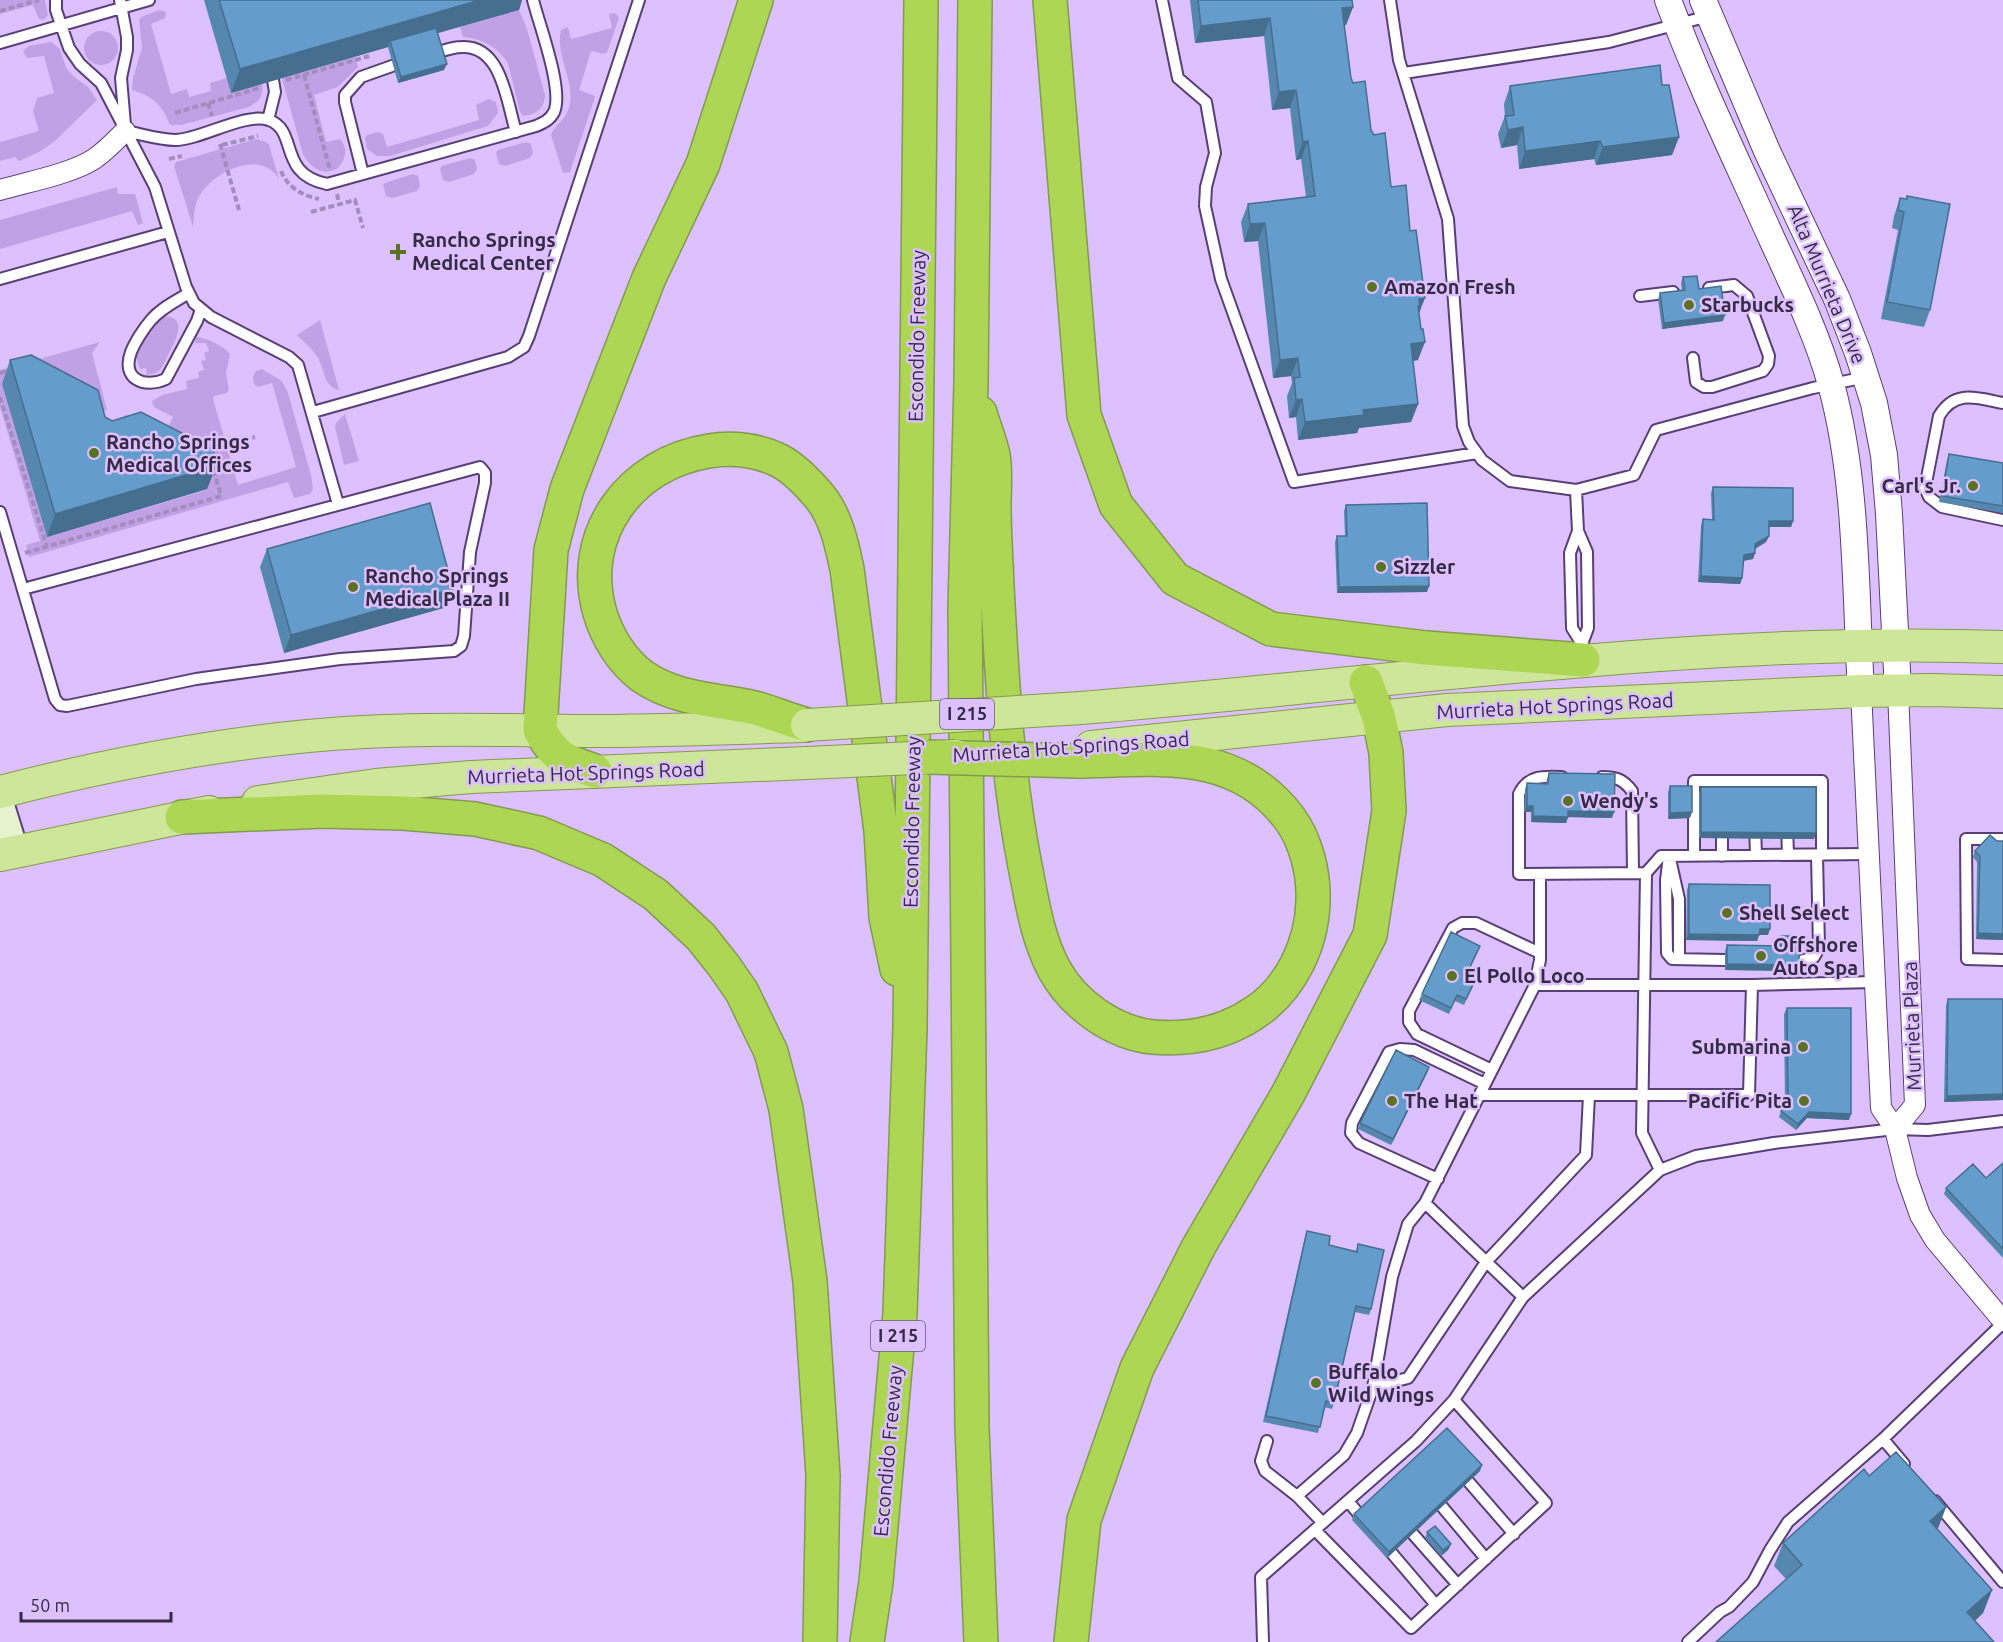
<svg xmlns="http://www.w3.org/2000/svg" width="2003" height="1642" viewBox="0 0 2003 1642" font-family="Ubuntu,sans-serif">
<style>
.green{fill:#c0a1e6}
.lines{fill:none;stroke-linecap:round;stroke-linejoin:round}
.service-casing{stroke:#583f75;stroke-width:14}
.minor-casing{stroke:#583f75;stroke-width:22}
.tertiary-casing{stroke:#583f75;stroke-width:28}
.secondary-casing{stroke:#583f75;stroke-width:32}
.primary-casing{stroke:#849a4f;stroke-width:34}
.motorway-casing{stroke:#849a4f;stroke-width:36}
.path{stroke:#a38dbf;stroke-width:4;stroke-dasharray:6 3;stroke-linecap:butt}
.service{stroke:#fff;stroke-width:10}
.minor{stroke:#fff;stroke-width:20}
.tertiary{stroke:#fff;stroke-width:26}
.secondary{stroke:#e7f3cc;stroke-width:28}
.primary{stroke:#cee699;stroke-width:32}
.motorway{stroke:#aed655;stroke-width:33}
.primary-bridge-casing{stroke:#849a4f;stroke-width:34;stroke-linecap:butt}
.motorway-bridge-casing{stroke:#849a4f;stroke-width:36;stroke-linecap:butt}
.primary-bridge{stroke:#cee699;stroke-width:32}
.motorway-bridge{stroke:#aed655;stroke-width:33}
.wall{fill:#5687af}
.shaded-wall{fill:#466e8e}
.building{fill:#649dcb;stroke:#466e8e;stroke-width:1.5}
.poi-dot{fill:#5a7223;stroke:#dcc0ff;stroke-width:2}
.labels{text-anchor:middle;stroke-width:5;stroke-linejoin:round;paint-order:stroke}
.shield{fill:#dcc0ff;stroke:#68587c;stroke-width:1.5}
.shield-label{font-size:18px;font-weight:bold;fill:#362b44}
.poi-label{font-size:20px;font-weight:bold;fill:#362b44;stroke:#dcc0ff;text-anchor:start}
.street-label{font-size:20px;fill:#362b44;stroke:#dcc0ff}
</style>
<rect width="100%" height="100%" fill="#dcc0ff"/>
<path class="green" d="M0 0H45L48 15 44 20 39 19 33 5 0 14Z
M159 10 166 12 165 18 151 24 171 94 187 89 189 97 211 91 210 83 227 78 262 83C264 95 260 101 249 107L181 125H170C163 105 152 96 132 90L133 78 142 48 139 20 141 17Z
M519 10 527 29 545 95C545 108 536 115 523 116L520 112 508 63C496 46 483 39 463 37L460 27Z
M615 13 619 18 607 52 604 54 591 51 579 90 593 95 595 97 570 172 563 173 551 135C555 124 567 120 570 104 574 79 555 55 561 30L568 27 571 39 612 28 609 14Z
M84 48a17 17 0 1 1 34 0a17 17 0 1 1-34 0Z
M51 42 60 49 66 68 73 76 88 87 97 100 55 141 39 152 19 161 15 157 0 161V142L39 131 33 111 37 98 54 93 44 56 27 58 23 51 29 46Z
M355 57 358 67 338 87 314 95 326 142 340 139C348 148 346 158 339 167 323 178 312 168 303 155L282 78Z
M488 99 496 102 498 113 488 126 390 156H377L367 149 365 138 367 135 379 132 383 134 387 147 479 120 476 105Z
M256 139 266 142 269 145 279 179C261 149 214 171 200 195 194 204 194 216 193 227L174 166 176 162Z
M526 142 531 144 533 153 530 158 505 166 499 164 496 153 498 150Z
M470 158 475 160 477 169 474 174 449 182 443 180 440 169 442 166Z
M413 174 418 176 420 186 417 191 392 198 386 196 383 185 385 183Z
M117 187 118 194H135L143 223 138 225 132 211 0 249V220Z
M160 316C189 315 177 338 169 353 166 359 163 369 156 373 155 373 149 375 147 375L146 368 140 369 136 357 150 329Z
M320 320 339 390C323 387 325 368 317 356 311 348 304 342 297 335Z
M196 337C207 338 224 346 230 354L226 373 229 390 227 393 214 396 213 399 238 485 296 467 272 383 258 387 254 384 253 377 256 371 262 369 282 381 288 393 311 475 313 489 310 494 294 498 288 482 29 557 26 545 40 541 0 407V370L100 342 92 353 107 410 90 414 47 537 207 490 132 436 124 414 164 435 173 417 154 407 152 401 162 395 187 389 186 381 199 378 198 372 204 370 201 361 206 360 204 353 209 351 206 343H195Z
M345 414 359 461 344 465 335 427 336 423Z"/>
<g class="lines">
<g class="service-casing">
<path id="service" d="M56 0V10L69 48 80 64 101 83 155 187 186 287 194 303 211 317 289 357 298 365 338 504
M120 0 127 37V50L121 78 125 125
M1162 0 1178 78 1206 102 1215 153 1206 187 1205 206 1221 279 1294 482 1477 453
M1390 0 1399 60 1448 219 1463 426 1469 442 1482 460 1510 481 1576 490 1634 475 1656 430 1813 388 1866 377
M0 43 149 0
M429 55C440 52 451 47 462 47 502 45 507 103 516 132
M1404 73 1609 42 1709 16
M268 120 275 92 273 80
M125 131C141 134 159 140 175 140 200 140 245 112 269 120 299 131 277 174 327 184L536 126C543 123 550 120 554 112 564 90 539 24 533 0
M363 174 345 102V95L361 77 406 61
M0 279 168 232
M189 293C176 301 161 308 151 320 144 328 135 342 131 352 121 379 144 389 166 379L197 321 201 309
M1640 296 1673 292
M1693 358 1696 382 1704 387H1712L1763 371 1768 364 1769 356 1747 296 1734 285 1709 288
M2003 403C1977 398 1955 389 1939 416L1925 488 1929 497 1942 507 2003 520
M313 412 508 357 524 347 529 336 639 0
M1576 490 1578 531 1587 552 1588 628 1582 644 1583 658
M0 512 55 699 60 705 67 706 196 679 340 659 454 651 461 646 464 636 470 552 485 483V473L480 467 23 589
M1578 531 1570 553 1572 628 1582 644
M1562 777C1544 776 1528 775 1519 794V874L1646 873
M1602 777C1616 777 1623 779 1632 791L1633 873
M1787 825 1788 855
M1722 826V856
M1755 826 1756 855
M2003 839H1966L1967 959 2003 960
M1669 856 1666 880 1667 953 1672 959 1725 960
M1694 856V781H1822V855
M1670 859 1679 899V959
M1797 962 1814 957 1819 948 1817 855
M1535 985 1540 960V874
M1492 1070 1417 1034 1409 1022V1011L1453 928 1462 923H1476L1540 953
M1480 1095H1749L1752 985
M1660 1170 1642 1133 1646 873 1661 856 1869 854
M1438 1179 1359 1143 1351 1133 1352 1123 1389 1052 1400 1049 1414 1050 1485 1084
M1523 1297 1425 1203 1535 985H1752L1875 982
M1373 1387 1392 1277 1408 1224 1425 1203
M1883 1439 1904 1464
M1267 1441 1261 1461 1265 1471 1297 1496
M1461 1473 1514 1534
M1434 1497 1486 1559
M1348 1501 1366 1523
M1935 1501 2003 1582
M1323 1523 1297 1496 1344 1455 1357 1433 1373 1387 1408 1378 1486 1262 1586 1155 1589 1095
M1405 1525 1458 1585
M1315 1530 1411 1628 1546 1503 1454 1400
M1384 1544 1436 1605
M1263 1642 1261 1577 1416 1441 1454 1400 1523 1297 1660 1170 1696 1156 1774 1143 1895 1129 1928 1130 2003 1121
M1688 1642 1720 1612 1729 1607 1753 1582 1770 1550 1788 1522 1883 1439 2003 1323"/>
</g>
<g class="minor-casing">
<path id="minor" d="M0 190C27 182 71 174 94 159 106 151 115 141 125 131
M1861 691 1881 1108 1895 1129 1907 1178 1920 1215 1935 1240 2003 1321
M1895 1129 1915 1105 1898 690"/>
</g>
<g class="tertiary-casing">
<path id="tertiary" d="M1668 0C1698 81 1736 159 1771 237 1793 285 1817 334 1831 384 1858 483 1855 589 1861 691
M1703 0 1767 151 1837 299 1858 353 1874 403 1884 455 1889 514 1898 690"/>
</g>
<g class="secondary-casing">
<path id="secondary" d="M0 806 14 851"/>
</g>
<g class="primary-casing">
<path id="primary" d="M1081 708C1388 684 1695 636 2003 647
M1091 747 1447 710 1861 691 1932 690 2003 692
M0 792C101 766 204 746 308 736 400 727 493 730 585 731 658 731 730 728 803 726
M258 802 376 785 471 777 807 763
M0 855 209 812"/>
</g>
<g class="motorway-casing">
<path id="motorway" d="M975 0 971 383 965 608 972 1428 981 1642
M1050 0 1084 415 1116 505 1175 579 1271 629 1426 648 1583 660
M980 413C984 427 990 441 993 455 996 471 994 489 994 505 994 532 996 559 997 586 1002 680 1007 774 1025 866 1032 901 1037 937 1054 969 1073 1004 1113 1033 1153 1037 1190 1040 1223 1034 1254 1013 1291 989 1312 944 1313 901 1314 873 1306 841 1290 819 1236 746 1157 760 1077 761
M807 725C790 720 772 713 755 708 716 699 676 700 642 676 622 661 607 637 600 613 577 534 631 463 709 451 732 447 759 450 780 461 795 469 809 484 820 497 836 517 842 545 847 569L881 831 886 917 897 969
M595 771C565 761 556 759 540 730L551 550 567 489 649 278 703 164 756 0
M182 817 323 811 403 813 475 819 539 833 603 860 656 895 701 937 724 966 742 992 771 1052 786 1109 810 1281 823 1475 820 1642
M867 1642 876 1582 900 1313 910 1028 921 0
M1071 1642 1084 1520 1137 1368 1199 1246 1288 1094 1370 935 1389 811 1386 753 1379 718 1366 682"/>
</g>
<path class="path" d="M0 11 39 0
M304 75 330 170
M286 80 369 56
M208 103 212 116
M175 113 259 88
M220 144 239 210
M222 145 258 136
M169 159 182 156
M281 171C287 187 303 196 319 199
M337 194 339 204
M311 212 355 200 363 228
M0 373 11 370
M0 397 47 547
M209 450 255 437
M25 553 221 496 213 468"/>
<use href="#service" class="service"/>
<use href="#minor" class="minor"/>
<use href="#tertiary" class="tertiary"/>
<use href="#secondary" class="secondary"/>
<use href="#primary" class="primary"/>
<use href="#motorway" class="motorway"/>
<g class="primary-bridge-casing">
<path id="primary-bridge" d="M807 725 1081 708
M807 763 956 756"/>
</g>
<g class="motorway-bridge-casing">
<path id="motorway-bridge" d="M928 757 1077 761"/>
</g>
<use href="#primary-bridge" class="primary-bridge"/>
<use href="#motorway-bridge" class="motorway-bridge"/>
</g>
<path class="wall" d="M204 0H522L519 10 438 33 444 70 398 83 388 47 231 93Z
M1190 0H1352L1353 7 1346 25H1344L1351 78 1391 187 1410 231 1419 314 1418 360 1413 361 1418 404 1411 422 1359 428 1357 433 1298 440 1296 417 1289 418 1287 396 1292 383 1291 376 1273 378 1258 241 1244 242 1241 222 1248 204 1306 197 1301 159 1296 160 1290 108 1272 110 1264 36 1195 43Z
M1662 85 1679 137 1672 155 1596 165 1594 159 1519 169 1517 145 1501 148 1498 134 1505 116 1504 104 1510 86Z
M1907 196 1930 310 1924 327 1881 319 1898 230 1892 228 1894 216 1900 198 1906 199Z
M1683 277 1699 289 1723 321 1662 329 1658 299 1660 293 1682 291 1681 283Z
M10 360 109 420 216 466 207 489 47 537 2 384Z
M1949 454 2003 463V513L1939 502 1947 460Z
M1713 487 1793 521 1791 527H1769V536L1766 542 1755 549V553L1753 559 1743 561 1742 578 1740 584 1698 582 1701 525 1703 519 1712 520 1711 493Z
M1346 505 1427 592 1337 593 1335 542 1337 536H1345L1344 511Z
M267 549 447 607 284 653 260 567Z
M1549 773 1612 818 1568 817 1566 823 1531 822V812H1524L1525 789 1527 783 1546 784 1547 779Z
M1670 786 1690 818 1668 819V792Z
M1701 787 1814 839 1699 838V793Z
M1997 841H2003V940L1976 939 1977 862 1973 857 1975 851Z
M1689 884 1768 935H1759L1757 941 1686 940 1687 890Z
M1781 936 1796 944 1799 965 1796 971 1725 970V951L1727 945 1779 946V942Z
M1480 946 1470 968 1477 978 1464 1005 1455 1001 1449 1014 1419 1000 1422 994Z
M1948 999H2003V1100L1944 1102 1946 1005Z
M1787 1008 1849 1120 1807 1118 1796 1130 1779 1117 1781 1111 1785 1105 1784 1014Z
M1427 1073 1391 1145 1358 1129 1360 1123Z
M2003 1163V1258L1944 1194 1946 1188 1986 1178Z
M1307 1231 1329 1245 1356 1251 1358 1244 1371 1309 1369 1315 1355 1312 1334 1403 1332 1409 1324 1407 1318 1433 1263 1422 1305 1237Z
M1480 1471 1387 1558 1352 1520 1354 1514Z
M1869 1476 1946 1507 1937 1530 1992 1590 1983 1613 1975 1621 1786 1579 1774 1566 1783 1543Z
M1427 1532 1451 1544 1448 1550 1441 1556 1425 1538Z"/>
<path class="shaded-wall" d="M480 0H522L519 10 392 46 390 41 388 47 231 93 240 69Z
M1353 7 1346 25 1335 26 1342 8Z
M1270 18 1264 36 1195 43 1201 26Z
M447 64 444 70 398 83 401 77Z
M1296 90 1290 108 1272 110 1279 92Z
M1523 127 1517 145 1501 148 1508 130Z
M1679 137 1672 155 1596 165 1603 147Z
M1308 141 1301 159 1296 160 1303 142Z
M1600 141 1594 159 1519 169 1525 151Z
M1265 223 1258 241 1244 242 1250 224Z
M1425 298 1418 316H1416L1419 299Z
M1725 315 1723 321 1662 329 1664 323Z
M1425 342 1418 360 1404 362 1411 344Z
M1298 358 1291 376 1273 378 1280 360Z
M1302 399 1296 417 1289 418 1296 400Z
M1418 404 1411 422 1359 428 1357 433 1298 440 1305 422 1363 410Z
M216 466 207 489 47 537 55 514Z
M1769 521H1793L1791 527H1767Z
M1769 536 1766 542 1753 550 1755 544Z
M1755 553 1753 559 1742 561 1744 555Z
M1701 576 1742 578 1740 584 1698 582Z
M1429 586 1427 592 1337 593 1339 587Z
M453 589 447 607 284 653 291 635Z
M1527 806H1533L1531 812H1524Z
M1568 811 1614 812 1612 818 1568 817 1566 823 1531 822 1533 816Z
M1692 812 1690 818 1668 819 1670 813Z
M1701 832 1816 833 1814 839 1699 838Z
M1760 929H1770L1768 935H1759L1757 941 1686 940 1689 934Z
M1978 933 2003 934V940L1976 939Z
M1727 964 1799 965 1796 971 1725 970Z
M1429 1067 1427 1073 1391 1145 1393 1139Z
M2003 1094V1100L1944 1102 1947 1096Z
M1809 1112 1851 1114 1849 1120 1807 1118 1796 1130 1798 1124Z
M1482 1465 1480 1471 1387 1558 1389 1552Z
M1946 1507 1937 1531 1930 1521Z
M1451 1544 1448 1550 1441 1556 1443 1550Z
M1992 1590 1983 1613 1958 1636 1967 1612Z"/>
<path class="building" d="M219 0H480L240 69Z
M1198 0H1352L1353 7 1342 8 1351 78 1353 83 1365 81 1371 130 1374 135 1385 133 1391 187 1406 185 1410 231 1416 230 1425 298 1419 299 1420 306H1418L1421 329H1423L1425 342 1411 344 1418 404 1363 410 1364 415 1305 422 1302 399 1296 400 1294 378 1300 377 1298 358 1280 360 1265 223 1250 224 1248 204 1315 196 1308 141 1303 142 1296 90 1279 92 1270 18 1201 26Z
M436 28 447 64 401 77 390 41Z
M1660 65 1662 85H1669L1679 137 1603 147 1600 141 1525 151 1523 127 1508 130 1505 116 1514 115 1510 86Z
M1907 196 1950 204 1930 310 1887 302 1904 212 1898 210 1900 198 1907 199Z
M1697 276 1699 289 1721 286 1725 315 1664 323 1660 293 1685 290 1683 277Z
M31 355 98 390 105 417 112 421 141 412 213 449 216 466 55 514 10 360Z
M1949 454 2003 463V506L1942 496Z
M1713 487 1793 488V521H1769V536L1755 544V553L1744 555 1742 578 1701 576 1703 519 1714 520Z
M430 503 453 589 291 635 267 549Z
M1427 503 1429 586 1339 587 1337 536H1347L1346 505Z
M1549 773 1615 774 1614 812 1568 811V817L1533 816V806H1527V783L1548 784Z
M1670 786H1692V812L1670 813Z
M1701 787H1816V833L1701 832Z
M1990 835 1997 841H2003V934L1978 933 1980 856 1975 851Z
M1689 884 1770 885V929H1760L1759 935 1689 934Z
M1451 932 1480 946 1470 967 1479 972 1466 999 1457 995 1451 1008 1422 994Z
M1781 936H1796V944H1799V965L1727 964V945L1781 946Z
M1948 999H2003V1094L1947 1096Z
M1787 1008H1851V1114L1809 1112 1798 1124 1781 1111 1788 1102Z
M1396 1050 1429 1067 1393 1139 1360 1123Z
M2003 1163V1249L1946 1188 1973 1164 1986 1178Z
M1307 1231 1330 1236 1329 1245 1357 1252 1358 1244 1384 1250 1371 1309 1356 1306 1334 1403 1326 1401 1320 1427 1266 1416Z
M1447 1428 1482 1465 1389 1552 1354 1514Z
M1896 1452 1946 1507 1930 1521 1992 1590 1967 1612 1994 1642H1716L1802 1565 1783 1543 1864 1469 1869 1476Z
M1435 1526 1451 1544 1443 1550 1427 1532Z"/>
<g class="poi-dot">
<path d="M395 243h6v6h6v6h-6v6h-6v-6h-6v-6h6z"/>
<circle cx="1372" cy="287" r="6"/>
<circle cx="1689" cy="305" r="6"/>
<circle cx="94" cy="453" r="6"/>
<circle cx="1973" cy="486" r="6"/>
<circle cx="1381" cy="567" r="6"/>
<circle cx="353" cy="587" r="6"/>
<circle cx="1568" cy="801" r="6"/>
<circle cx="1727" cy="913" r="6"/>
<circle cx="1761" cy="956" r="6"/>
<circle cx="1452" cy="976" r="6"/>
<circle cx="1803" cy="1047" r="6"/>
<circle cx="1392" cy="1101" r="6"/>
<circle cx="1804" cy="1101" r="6"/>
<circle cx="1316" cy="1383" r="6"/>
</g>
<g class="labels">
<g class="shield">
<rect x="940" y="699" width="54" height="30" rx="4.5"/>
<rect x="871" y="1321" width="54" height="30" rx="4.5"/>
</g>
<g class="shield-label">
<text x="967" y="720">I 215</text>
<text x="898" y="1342">I 215</text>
</g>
<g class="poi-label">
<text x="412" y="247">Rancho Springs<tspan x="412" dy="23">Medical Center</tspan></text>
<text x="1384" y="294">Amazon Fresh</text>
<text x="1701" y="312">Starbucks</text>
<text x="106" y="449">Rancho Springs<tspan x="106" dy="23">Medical Offices</tspan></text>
<text x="1961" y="493" text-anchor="end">Carl's Jr.</text>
<text x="1393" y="574">Sizzler</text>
<text x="365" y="583">Rancho Springs<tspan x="365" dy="23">Medical Plaza II</tspan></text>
<text x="1580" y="808">Wendy's</text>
<text x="1739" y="920">Shell Select</text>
<text x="1773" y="952">Offshore<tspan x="1773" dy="23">Auto Spa</tspan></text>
<text x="1464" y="983">El Pollo Loco</text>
<text x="1791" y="1054" text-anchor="end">Submarina</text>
<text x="1404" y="1108">The Hat</text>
<text x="1792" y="1108" text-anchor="end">Pacific Pita</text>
<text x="1328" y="1379">Buffalo<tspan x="1328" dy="23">Wild Wings</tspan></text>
</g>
<g class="street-label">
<text transform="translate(1827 284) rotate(67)" y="7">Alta Murrieta Drive</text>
<text transform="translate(917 336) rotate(-89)" y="7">Escondido Freeway</text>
<text transform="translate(1555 706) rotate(-3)" y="7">Murrieta Hot Springs Road</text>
<text transform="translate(1071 747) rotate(-4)" y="7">Murrieta Hot Springs Road</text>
<text transform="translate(586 773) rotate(-2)" y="7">Murrieta Hot Springs Road</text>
<text transform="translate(912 822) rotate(-89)" y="7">Escondido Freeway</text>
<text transform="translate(1912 1026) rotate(-92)" y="7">Murrieta Plaza</text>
<text transform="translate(888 1451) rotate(-85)" y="7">Escondido Freeway</text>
</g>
</g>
<path d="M21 1612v9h150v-9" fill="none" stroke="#362b44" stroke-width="3"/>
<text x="30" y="1612" font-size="18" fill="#362b44" stroke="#dcc0ff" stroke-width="4.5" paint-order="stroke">50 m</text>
</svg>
